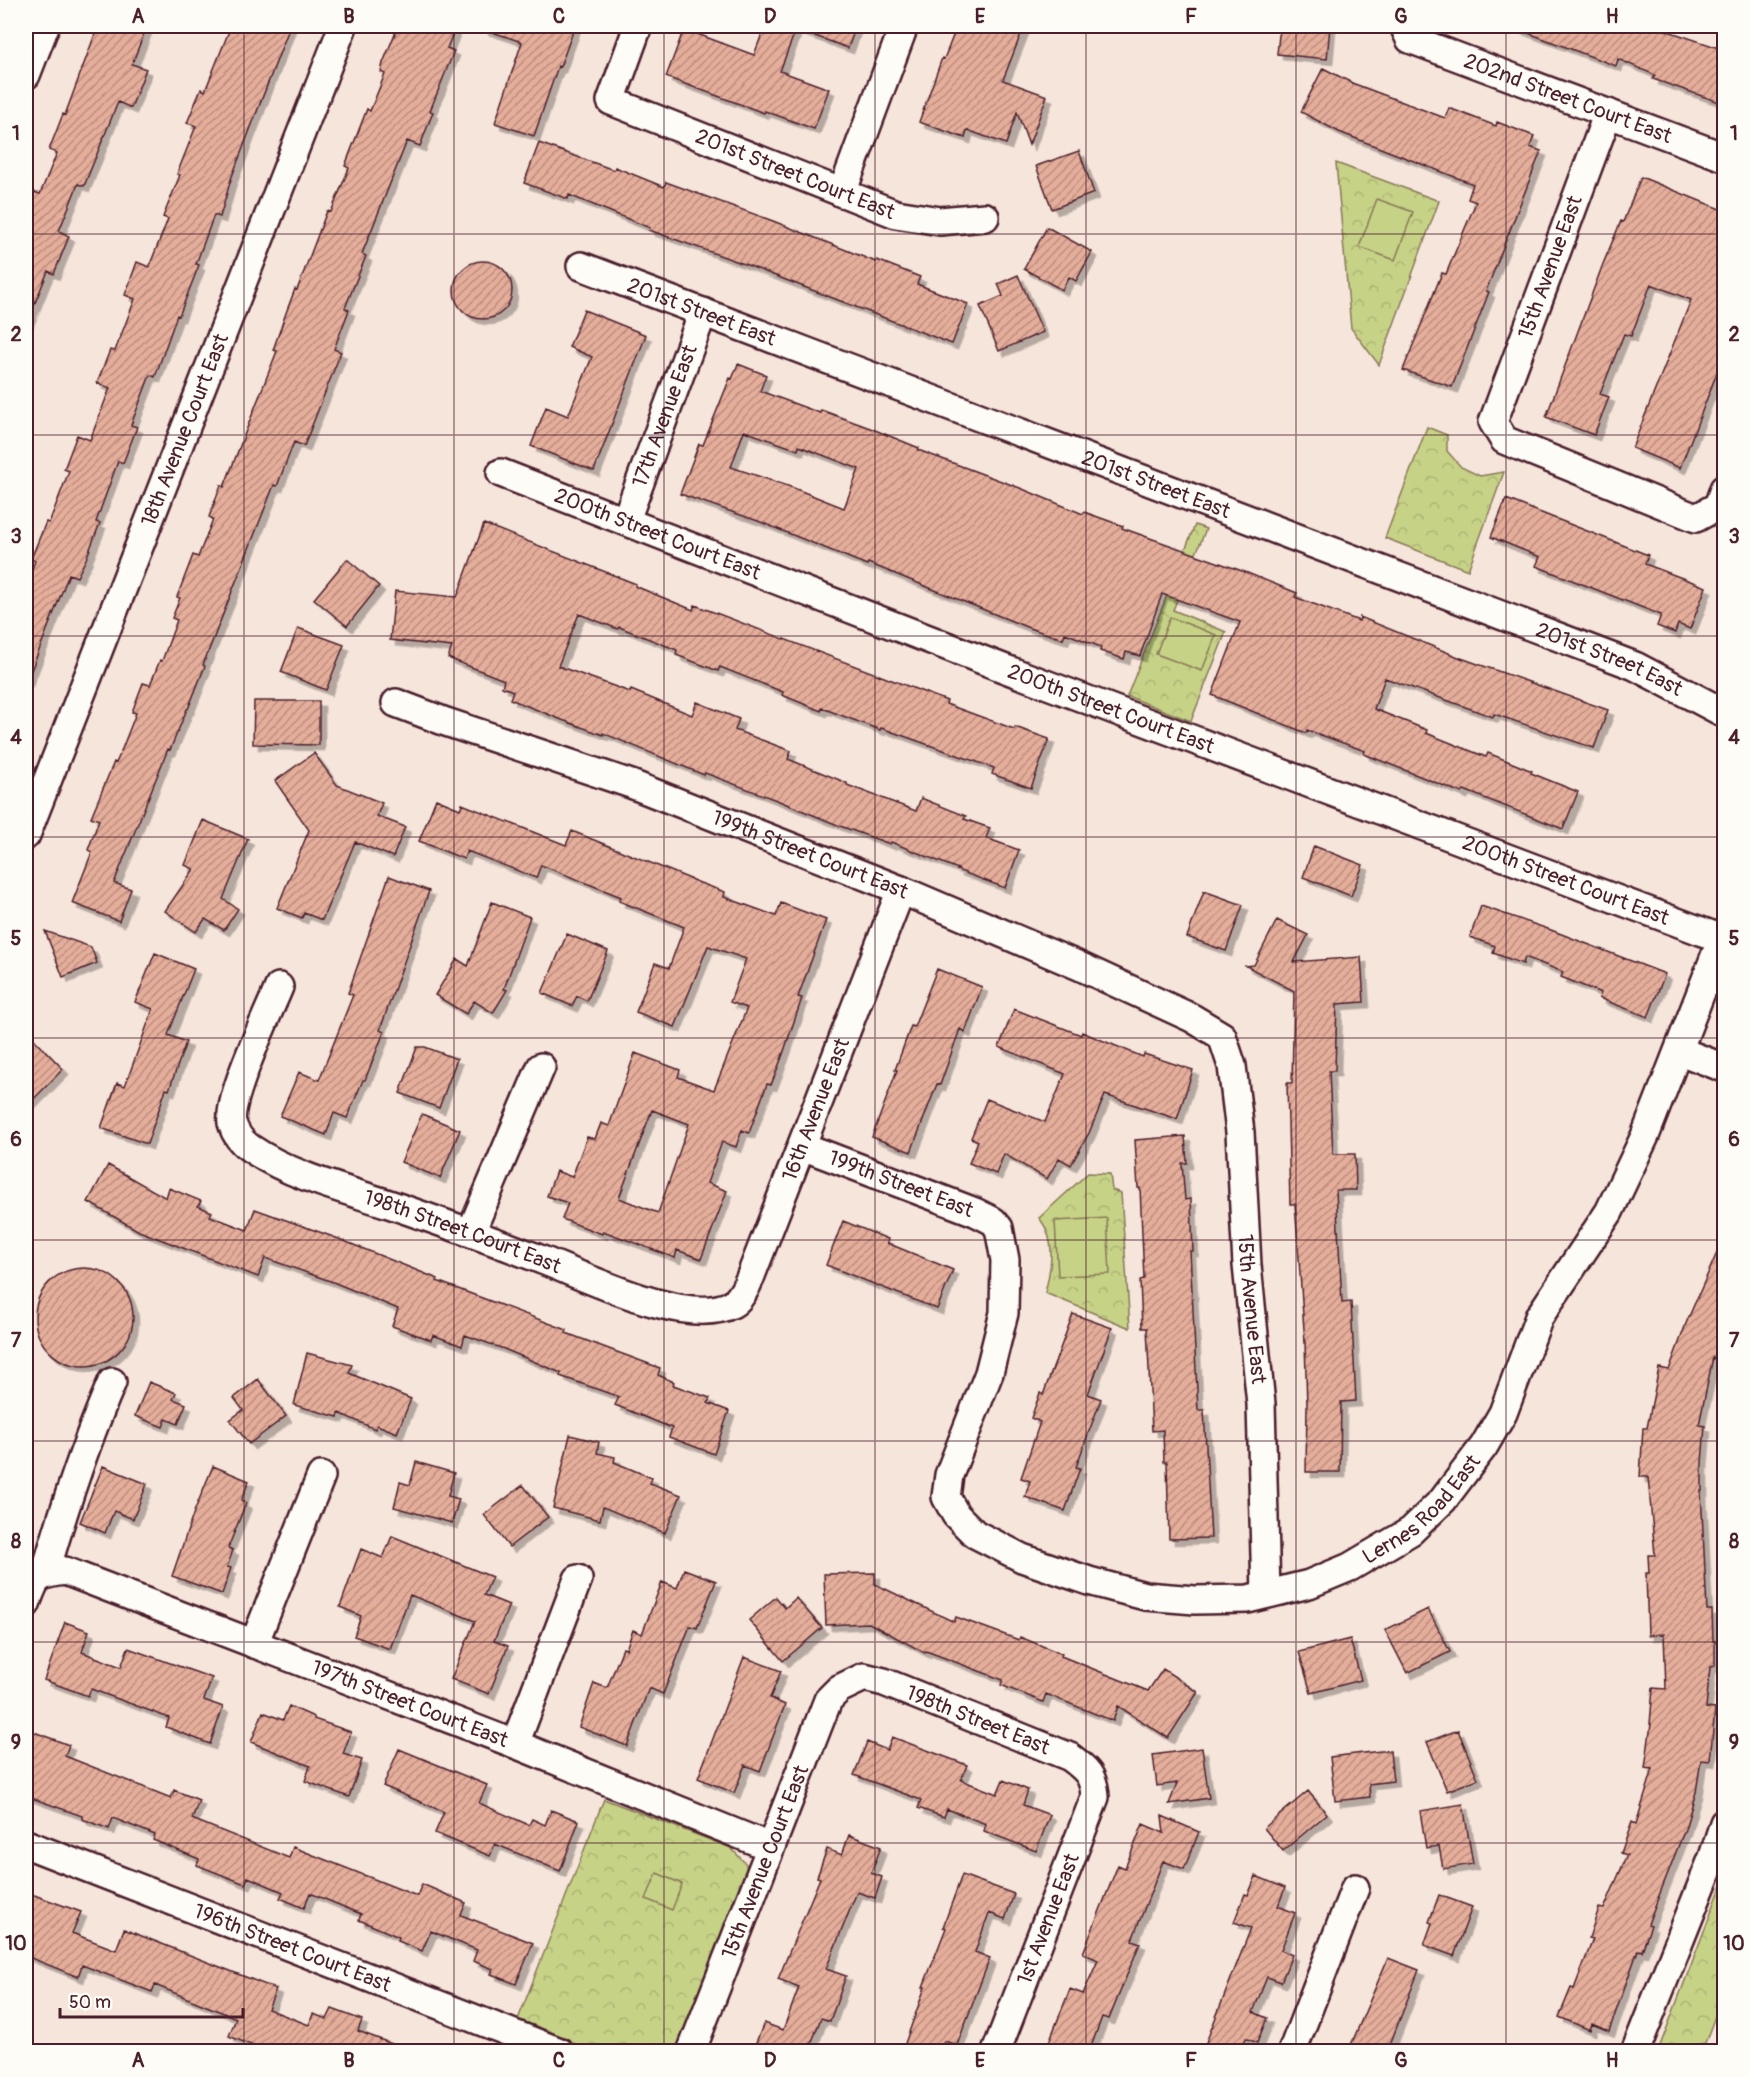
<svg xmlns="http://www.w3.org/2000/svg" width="1750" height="2077" viewBox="0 0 1750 2077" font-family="Pangolin,sans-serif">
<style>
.forest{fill:url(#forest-crowns);stroke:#887858;stroke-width:1.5}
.pitch{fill:#c6d286;stroke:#887858;stroke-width:1.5}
.building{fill:url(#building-hatch);stroke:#4a1f2b;stroke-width:1.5;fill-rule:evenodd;filter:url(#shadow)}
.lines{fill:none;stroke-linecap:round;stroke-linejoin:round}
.minor-casing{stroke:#4a1f2b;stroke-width:32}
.minor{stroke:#fdfcf7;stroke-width:27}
.grid{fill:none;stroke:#4a1f2b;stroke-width:1.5;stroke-opacity:0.55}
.labels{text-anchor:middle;stroke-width:4.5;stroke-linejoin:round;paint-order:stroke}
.street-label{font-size:21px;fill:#4a1f2b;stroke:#fdfcf7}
.neatline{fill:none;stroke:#4a1f2b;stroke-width:2}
.grid-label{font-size:20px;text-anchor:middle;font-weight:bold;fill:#4a1f2b}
</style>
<defs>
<pattern id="forest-crowns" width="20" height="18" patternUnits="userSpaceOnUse" patternTransform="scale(1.5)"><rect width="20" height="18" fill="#c6d286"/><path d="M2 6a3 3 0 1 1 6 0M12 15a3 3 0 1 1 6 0" fill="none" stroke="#acb474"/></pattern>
<pattern id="building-hatch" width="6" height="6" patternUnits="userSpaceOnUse" patternTransform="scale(1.5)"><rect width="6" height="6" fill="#e5ae9b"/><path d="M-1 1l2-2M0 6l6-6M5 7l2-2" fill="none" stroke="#bc8d7f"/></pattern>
<filter id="shadow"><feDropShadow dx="5.5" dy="5.5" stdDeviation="0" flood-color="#0004"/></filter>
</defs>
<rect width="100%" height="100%" fill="#f6e5db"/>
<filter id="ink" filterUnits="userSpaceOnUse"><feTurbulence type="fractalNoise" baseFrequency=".0167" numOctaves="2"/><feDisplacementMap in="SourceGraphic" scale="12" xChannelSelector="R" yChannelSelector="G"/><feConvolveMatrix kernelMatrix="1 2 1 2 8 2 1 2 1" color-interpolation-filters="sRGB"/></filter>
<g filter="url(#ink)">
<path class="forest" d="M1336 163 1439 201 1379 365 1351 328Z
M1427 427 1447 435V451L1461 467 1480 476 1504 472 1468 570 1385 538Z
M1195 525 1206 529 1173 610 1226 632 1191 721 1127 696Z
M1088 1173 1110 1174 1112 1190 1121 1193 1130 1328 1045 1293C1051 1268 1057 1239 1039 1218Z
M604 1799 731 1848 746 1864 748 1886 682 2051H594L517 2022Z
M1724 1879V1992L1702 2051H1658Z"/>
<path class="pitch" d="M1377 199 1413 212 1395 260 1359 247Z
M1170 617 1216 635 1202 671 1156 654Z
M1107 1218 1110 1274 1058 1276 1055 1221Z
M657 1873 682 1884 672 1910 646 1899Z"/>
<path class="building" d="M98 26H147L132 64 146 69 131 108 118 102 84 186 78 184 59 231 69 236 54 274 48 271 26 325V215L34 192 40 194 57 153 49 150 63 114 65 115Z
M231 26H290L231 179 220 217 214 215 196 264 199 265 179 316 177 315 155 377 150 375 131 425 137 427 123 463 118 461 96 522 100 523 86 559 77 577 69 574 27 681H26V585L35 561 31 559 46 522 49 523 69 471 64 469 77 435 90 440 110 388 97 383 110 350 115 351 135 299 125 295 137 262 149 267 168 219 163 217 180 175 177 174 196 126 187 123 201 89 205 91Z
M398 26H456L447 48 454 51 430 111 433 112 420 146 407 141 362 254 366 256 345 308 349 310 334 349 341 352 304 446 294 442 277 486 274 485 203 665 205 666 188 709H187L170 750 168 749 114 883 131 889 119 921 72 903 92 852 88 850 99 820 91 817 114 762 116 763 120 754 136 713 132 712 143 683 150 685 160 660 162 661 177 620 172 618 180 598 177 597 193 555 198 557 213 519 209 517 221 485 224 487 277 351 273 350 286 313 295 289 297 290 327 211 331 212 349 168 345 166 367 109 370 111 385 74 381 72 383 63Z
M484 26H575L560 67 558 66 534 136 495 123 522 42 483 29Z
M765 26H856L848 48 796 29 780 71 829 89 814 129 765 111 764 113 666 77 684 29 754 55Z
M957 26H1024L1003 80 1047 96 1029 145 1017 112 1006 144 967 130 965 138 919 122 942 58 944 59Z
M1280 26H1330L1327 59 1277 54Z
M1516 26H1653L1725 50V104L1653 79 1655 75 1618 59 1616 66 1515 28Z
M1323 68 1352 83 1445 118 1449 108 1496 126 1497 122 1534 136 1530 147 1541 151 1486 291 1489 292 1452 387 1403 370 1442 273 1446 274 1476 202 1468 199 1473 184 1339 132 1301 112Z
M539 143 614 170 615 167 664 187 666 182 773 221 876 262 877 260 920 277 917 284 968 304 952 344 747 265 649 230 650 228 569 195 568 199 524 183Z
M1079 151 1094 193 1052 209 1036 166Z
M1641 177 1725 211V352L1680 468 1632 448 1691 300 1651 284 1631 336 1624 334 1600 394 1609 397 1594 435 1546 417 1603 264 1621 221 1623 222Z
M1047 227 1092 252 1076 281 1069 277 1062 290 1024 269Z
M454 290a29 29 0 1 1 58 0a29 29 0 1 1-58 0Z
M1018 275 1043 332 999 351 980 306 1003 296 998 284Z
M584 310 646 335 594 471 531 446 546 407 568 416 592 357 569 347Z
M738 364 766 375 760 391 820 413 821 410 870 428 919 448 918 450 1020 488 1083 514 1084 512 1123 526 1122 528 1245 572 1297 593 1295 597 1359 621 1360 617 1461 658 1608 710 1594 748 1494 714 1493 717 1385 678 1374 709 1427 730 1426 733 1486 757 1488 753 1532 771 1531 773 1578 792 1563 829 1464 790 1462 793 1364 754 1365 751 1307 730 1306 733 1212 695 1240 622 1162 594 1140 656 1126 652 1124 659 1100 651 1101 647 1065 633 1063 639 1029 628 868 563 867 565 758 521 680 494 699 444 703 445 730 378 732 379ZM744 431 798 450 799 446 859 469 844 508 791 487 731 467Z
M1506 499 1648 555 1645 564 1706 587 1690 629 1678 624 1675 633 1657 626 1661 615 1536 566 1540 557 1491 537Z
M484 524 636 584 635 586 693 610 695 605 947 701 946 704 1014 729 1015 727 1049 739 1031 788 992 774 994 768 881 728 880 730 822 708 821 711 782 695 783 692 720 667 718 671 676 655 677 650 619 627 618 629 579 614 558 666 630 692 631 690 692 715 697 702 739 719 735 730 791 751 788 759 847 783V785L916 811 921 798 966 816 964 819 990 828 986 838 1019 850 1005 888 957 870 958 869 891 842 890 844 840 826 779 801 705 773 704 775 603 733V735L562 720 510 699 513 691 502 687 504 680 448 658 452 647 390 640 395 591 457 597Z
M347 559 379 586 347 626 314 599Z
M298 628 344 645 326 690 281 672Z
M254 701H319V745L253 744Z
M314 753 337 785 382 803 377 816 405 827 393 857 355 842 322 920 304 913 302 918 277 908 309 830 275 781Z
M436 799 460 809 462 804 566 845 572 831 700 883 725 892 724 897 776 916 781 903 826 920 798 997 802 998 782 1057 771 1085 767 1084 749 1133 742 1130 736 1147 722 1142 707 1183 727 1191 701 1259 677 1250 675 1258 603 1231 602 1234 562 1219 568 1203 547 1196 556 1171 572 1177 587 1137 595 1139 601 1123 609 1126 635 1053 680 1070 678 1077 714 1090 747 1008 730 1002 746 959 708 946 675 1027 636 1012 655 963 669 968 684 927 619 901 621 897 541 865 536 878 467 851 464 859 419 841ZM652 1110 689 1124 658 1213 619 1198Z
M203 820 248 839 223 899 238 909 224 930 205 919 196 932 165 911 194 869 185 865Z
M1314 846 1363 865 1351 896 1303 877Z
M389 876 429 891 380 1030 384 1032 365 1080H363L347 1118 334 1113 326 1135 280 1116 299 1072 319 1080 353 995 348 993Z
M1204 891 1243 905 1226 951 1187 937Z
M492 902 530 917 504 989 507 990 493 1013 474 1001 466 1014 435 995 457 959 468 966Z
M1481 906 1551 930 1665 974 1648 1017 1599 998 1601 993 1561 977 1563 972 1525 957 1523 964 1493 953 1495 946 1470 937Z
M1277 920 1308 935 1294 962 1361 957 1364 1002 1337 1004 1335 1071H1329L1333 1154H1355L1356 1190H1336L1342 1303 1351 1302 1356 1401 1341 1402 1340 1472H1306L1307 1405 1305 1343 1295 1204H1290L1287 1083H1292L1294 991 1246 966 1254 965Z
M45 931 91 947 97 963 63 977Z
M567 934 608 951 587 1001 577 996 572 1006 542 993Z
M155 953 194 969 168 1035 186 1042 169 1090 166 1089 147 1144 101 1128 117 1083 125 1086 153 1009 135 1002Z
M937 969 982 987 965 1032 960 1029 940 1085 937 1084 911 1152 872 1137 897 1070H895L911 1026 914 1027Z
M1014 1009 1081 1035 1082 1032 1143 1057 1144 1054 1193 1070 1177 1119 1105 1095 1089 1133 1071 1165 1059 1158 1047 1179 1004 1154 996 1174 969 1163 978 1141 971 1138 987 1099 1045 1122 1065 1074 999 1047Z
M26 1031 63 1069 26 1107Z
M417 1047H425L457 1059 439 1108 400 1093Z
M422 1114 460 1130 440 1178 401 1162Z
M1185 1136 1187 1163H1182L1185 1200 1191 1199 1193 1251H1190L1198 1410H1204L1211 1538 1169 1539 1167 1462H1164L1163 1430 1152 1431 1147 1328H1142L1140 1280 1144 1279 1140 1188H1138L1135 1140Z
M108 1165 166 1198 169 1188 201 1201 198 1206 212 1212 210 1216 247 1230 255 1209 339 1239 438 1279 437 1281 567 1330 566 1333 660 1368 658 1375 674 1382 673 1385 710 1398 708 1403 729 1411 714 1454 669 1437 672 1428 615 1405 619 1397 560 1376 561 1373 504 1349 465 1335 462 1346 433 1335 431 1340 392 1326 398 1309 333 1282 265 1258 258 1277 139 1231 88 1202Z
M843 1221 888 1239 887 1243 953 1270 937 1309 826 1265Z
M1724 1237 1725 1362 1713 1357 1699 1425 1705 1426 1702 1463V1491H1701L1707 1610H1712L1713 1641H1715V1666L1710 1667 1706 1708 1715 1709 1710 1761 1701 1760 1696 1792 1685 1829 1648 1924 1651 1925 1642 1951 1638 1950 1609 2031 1592 2024 1590 2030 1559 2017 1571 1988 1574 1989 1593 1939 1589 1938 1599 1908 1604 1909 1627 1855 1621 1853 1632 1822 1636 1824 1653 1769 1645 1768 1651 1724H1650L1653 1688 1666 1689 1664 1634 1648 1635 1646 1573H1649L1648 1555H1655L1648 1477H1640L1643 1428H1647L1659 1368 1669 1370 1687 1321Z
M35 1317a49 49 0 1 1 98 0a49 49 0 1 1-98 0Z
M1073 1314 1112 1328 1088 1394 1101 1399 1076 1467 1080 1468 1065 1511 1025 1497 1030 1481 1021 1478 1040 1422 1031 1418 1040 1393 1043 1395Z
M307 1353 352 1365 349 1373 411 1399 397 1433 377 1425 375 1429 339 1413 338 1417 294 1405Z
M258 1379 286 1416 249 1444 230 1420 243 1410 234 1398Z
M149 1382 176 1393 173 1399 186 1404 178 1424 166 1419 163 1427 135 1416Z
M570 1435 599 1442 597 1453 615 1457 614 1462 652 1478 650 1483 681 1495 665 1533 603 1507 600 1520 553 1508Z
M416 1462 454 1473 448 1496 459 1499 452 1523 394 1507 400 1482 410 1485Z
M103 1466 147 1484 133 1519 114 1511 105 1533 80 1522Z
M213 1466 249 1481 241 1501 246 1503 228 1548 233 1550 227 1567 231 1568 222 1594 172 1576 194 1512Z
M523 1485 548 1517 509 1547 484 1515Z
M392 1536 492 1577 484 1595 509 1605 494 1641 508 1646 489 1694 451 1679 475 1621 410 1595 390 1649 354 1636 361 1616 340 1607 355 1565 361 1549 383 1558Z
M684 1569 716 1581 697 1628 690 1626 663 1694 649 1688 627 1746 579 1727 594 1683 607 1688 623 1648 626 1649 633 1630 642 1634 662 1582 677 1588Z
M875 1573V1584L954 1622 956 1617 1019 1640 1020 1637 1062 1654 1061 1656 1148 1691 1163 1669 1198 1692 1168 1738 1118 1706 1113 1721 1046 1694 1043 1702 1001 1685 1003 1680 926 1651 925 1653 869 1623 826 1625 824 1574Z
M776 1597 785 1608 796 1598 822 1628 783 1661 749 1620Z
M1428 1609 1450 1652 1407 1673 1385 1630Z
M65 1622 89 1631 82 1652 121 1667 128 1648 212 1678 204 1700 223 1707 210 1744 166 1727 169 1718 91 1689 88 1696 44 1680Z
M1350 1639 1361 1680 1311 1693 1299 1652Z
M744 1657 781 1671 770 1698 785 1705 760 1771 745 1765 734 1793 698 1778Z
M289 1706 314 1717V1719L351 1732 343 1754 362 1760 349 1797 305 1781 310 1766 251 1742 263 1712 283 1720Z
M26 1729 69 1745 65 1756 171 1798 174 1790 199 1800 192 1819 289 1858 293 1847 417 1896 422 1884 466 1903 461 1915 533 1943 516 1984 491 1974 493 1969 473 1961 477 1950 431 1931 422 1951 398 1941 399 1937 359 1920 361 1914 310 1893 304 1908 280 1898 283 1892 248 1877 245 1884 197 1865 199 1859 153 1840 155 1835 113 1818 109 1829 82 1819V1816L26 1796Z
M1458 1730 1478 1779 1447 1791 1427 1742Z
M892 1737 967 1765 961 1780 997 1794 1003 1780 1028 1790 1023 1805 1050 1815 1036 1851 984 1831 986 1824 947 1809 944 1817 918 1808 921 1800 854 1775 867 1742 887 1750Z
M1202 1748 1209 1798 1169 1804 1177 1783 1157 1786 1153 1755Z
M399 1749 487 1785 479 1803 529 1825 532 1819 545 1825 551 1810 579 1821 560 1871 495 1844 490 1856 435 1833 444 1812 383 1786Z
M1381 1751H1390L1393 1781 1369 1784 1370 1797 1335 1801 1330 1757Z
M1308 1791 1327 1814 1283 1851 1264 1828Z
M1463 1804 1473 1864 1443 1869 1439 1846 1426 1848 1420 1811Z
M1162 1816 1199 1832 1184 1869 1163 1861 1132 1940 1140 1943 1109 2019 1102 2017 1089 2052H1045L1070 1989 1083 1994 1098 1960 1083 1953 1118 1865 1125 1868 1143 1824 1164 1833Z
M849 1835 881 1847 871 1873 882 1877 875 1898 857 1892 826 1969 846 1976 830 2021 821 2018 808 2052H752L764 2023 783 2030 799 1987 778 1979 820 1878 817 1877 827 1849 842 1855Z
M962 1875 1014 1894 1005 1919 989 1913 975 1952 990 1958 957 2045 944 2041 940 2052H902L925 1987H923L946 1928 943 1927Z
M1256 1876 1285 1888 1278 1906 1295 1913 1281 1950 1292 1955 1281 1982 1267 1977 1253 2012 1267 2018 1257 2043 1246 2038 1241 2052H1221L1205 2045 1251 1928 1234 1922 1245 1894 1248 1895Z
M26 1892 81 1912 72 1933 116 1950 124 1929 276 1989 268 2009 309 2025 313 2014 327 2019 332 2009 362 2020 358 2031 408 2050 407 2052H268L229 2036 236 2018 155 1985 152 1992 82 1965 78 1977 26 1956Z
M1439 1895 1472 1907 1454 1956 1424 1945 1432 1923 1429 1922Z
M1388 1958 1419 1970 1387 2052H1348Z"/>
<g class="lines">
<g class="minor-casing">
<g id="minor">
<path id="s1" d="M638 26 611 101 896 214 940 221 985 217"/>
<path id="s2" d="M1404 26 1410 39 1724 157"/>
<path d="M26 75 45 26"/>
<path d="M1608 113 1493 422 1504 440 1696 518 1718 506 1724 489"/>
<path d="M842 193 904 26"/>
<path id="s3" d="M581 266 1635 666 1724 713"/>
<path id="s4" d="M501 473 1003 668 1722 939"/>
<path id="s5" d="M626 520 703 312"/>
<path id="s6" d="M396 703 446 722 631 784 901 890 1077 965 1192 1018 1222 1036 1232 1066 1240 1132 1247 1265 1261 1404 1266 1594"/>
<path id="s7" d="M26 835 343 26"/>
<path id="s8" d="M279 987C268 1014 227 1099 232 1123 235 1133 241 1142 250 1148 291 1176 343 1189 389 1204 441 1222 492 1240 542 1260 587 1277 688 1328 732 1304 741 1299 746 1287 750 1278L901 890"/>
<path d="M1680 1051 1724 1068"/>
<path id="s9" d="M802 1146 975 1212 993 1221 999 1228 1005 1260 1004 1313 989 1373 949 1475 946 1497 956 1515 975 1534 1022 1558 1089 1581 1145 1596 1195 1600 1248 1599 1309 1584 1350 1567 1411 1531 1443 1500 1484 1446 1503 1413 1539 1317 1609 1212 1645 1136 1724 933"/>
<path d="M471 1232 541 1067"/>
<path d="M45 1574C64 1508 85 1444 112 1382"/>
<path id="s10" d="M26 1604C36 1577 35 1575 65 1571L515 1744 770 1847"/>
<path d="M254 1644 321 1476"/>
<path d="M515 1744 578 1579"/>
<path id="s11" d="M26 1844 560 2052"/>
<path id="s12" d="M691 2052 828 1700 839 1689 864 1677 884 1682 1070 1757C1086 1769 1094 1775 1095 1797L996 2052"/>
<path d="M1292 2052 1355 1888"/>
<path d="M1635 2052 1713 1857 1724 1823"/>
</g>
</g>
<use href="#minor" class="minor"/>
</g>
</g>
<path class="grid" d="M244 26V2052M454 26V2052M664 26V2052M875 26V2052M1086 26V2052M1296 26V2052M1506 26V2052M26 234H1724M26 435H1724M26 636H1724M26 837H1724M26 1038H1724M26 1240H1724M26 1441H1724M26 1642H1724M26 1843H1724"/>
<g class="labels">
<g class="street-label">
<text dy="7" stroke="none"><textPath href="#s2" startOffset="183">202nd Street Court East</textPath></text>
<text dy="7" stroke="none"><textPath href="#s1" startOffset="278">201st Street Court East</textPath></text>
<text transform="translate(1550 267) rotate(-70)" y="7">15th Avenue East</text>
<text dy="7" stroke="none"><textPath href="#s3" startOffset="129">201st Street East</textPath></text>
<text dy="7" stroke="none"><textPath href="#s5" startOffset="111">17th Avenue East</textPath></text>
<text dy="7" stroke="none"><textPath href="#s7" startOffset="435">18th Avenue Court East</textPath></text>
<text dy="7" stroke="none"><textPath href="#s3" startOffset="615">201st Street East</textPath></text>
<text dy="7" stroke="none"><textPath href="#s4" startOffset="168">200th Street Court East</textPath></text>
<text dy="7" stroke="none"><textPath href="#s3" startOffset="1101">201st Street East</textPath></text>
<text dy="7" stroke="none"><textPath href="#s4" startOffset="654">200th Street Court East</textPath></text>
<text dy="7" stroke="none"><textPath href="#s6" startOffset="441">199th Street Court East</textPath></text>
<text dy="7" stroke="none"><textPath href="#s4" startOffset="1140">200th Street Court East</textPath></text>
<text dy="7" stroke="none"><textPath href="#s8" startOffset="902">16th Avenue East</textPath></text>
<text dy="7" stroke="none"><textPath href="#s9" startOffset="106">199th Street East</textPath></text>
<text dy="7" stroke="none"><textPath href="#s8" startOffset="405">198th Street Court East</textPath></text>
<text dy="7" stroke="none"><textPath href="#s6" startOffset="1167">15th Avenue East</textPath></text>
<text dy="7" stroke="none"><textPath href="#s9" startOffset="1026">Lernes Road East</textPath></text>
<text dy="7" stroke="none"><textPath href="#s10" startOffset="426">197th Street Court East</textPath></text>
<text dy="7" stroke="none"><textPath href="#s12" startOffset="543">198th Street East</textPath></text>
<text dy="7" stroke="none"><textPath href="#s12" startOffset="204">15th Avenue Court East</textPath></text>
<text transform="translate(1048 1919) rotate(-69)" y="7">1st Avenue East</text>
<text dy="7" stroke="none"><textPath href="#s11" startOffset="286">196th Street Court East</textPath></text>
</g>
</g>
<rect width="1750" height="2077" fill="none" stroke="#fdfcf7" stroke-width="66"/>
<path d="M60 2008v9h183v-9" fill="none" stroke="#4a1f2b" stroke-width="3"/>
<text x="69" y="2008" font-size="18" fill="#4a1f2b" stroke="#fdfcf7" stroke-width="4.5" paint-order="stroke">50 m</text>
<rect x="33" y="33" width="1684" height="2011" class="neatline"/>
<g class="grid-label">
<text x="138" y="23">A</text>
<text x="349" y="23">B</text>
<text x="559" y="23">C</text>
<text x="770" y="23">D</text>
<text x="980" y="23">E</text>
<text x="1191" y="23">F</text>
<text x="1401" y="23">G</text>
<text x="1612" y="23">H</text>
<text x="16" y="140">1</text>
<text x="1734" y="140">1</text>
<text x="16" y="341">2</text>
<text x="1734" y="341">2</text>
<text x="16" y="543">3</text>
<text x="1734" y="543">3</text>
<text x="16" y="744">4</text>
<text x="1734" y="744">4</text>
<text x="16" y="945">5</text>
<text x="1734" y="945">5</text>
<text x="16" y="1146">6</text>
<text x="1734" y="1146">6</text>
<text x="16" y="1347">7</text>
<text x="1734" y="1347">7</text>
<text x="16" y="1548">8</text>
<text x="1734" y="1548">8</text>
<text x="16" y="1749">9</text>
<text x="1734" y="1749">9</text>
<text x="16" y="1950">10</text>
<text x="1734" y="1950">10</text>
<text x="138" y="2067">A</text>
<text x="349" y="2067">B</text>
<text x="559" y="2067">C</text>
<text x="770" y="2067">D</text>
<text x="980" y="2067">E</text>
<text x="1191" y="2067">F</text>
<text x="1401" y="2067">G</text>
<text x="1612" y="2067">H</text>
</g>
</svg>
